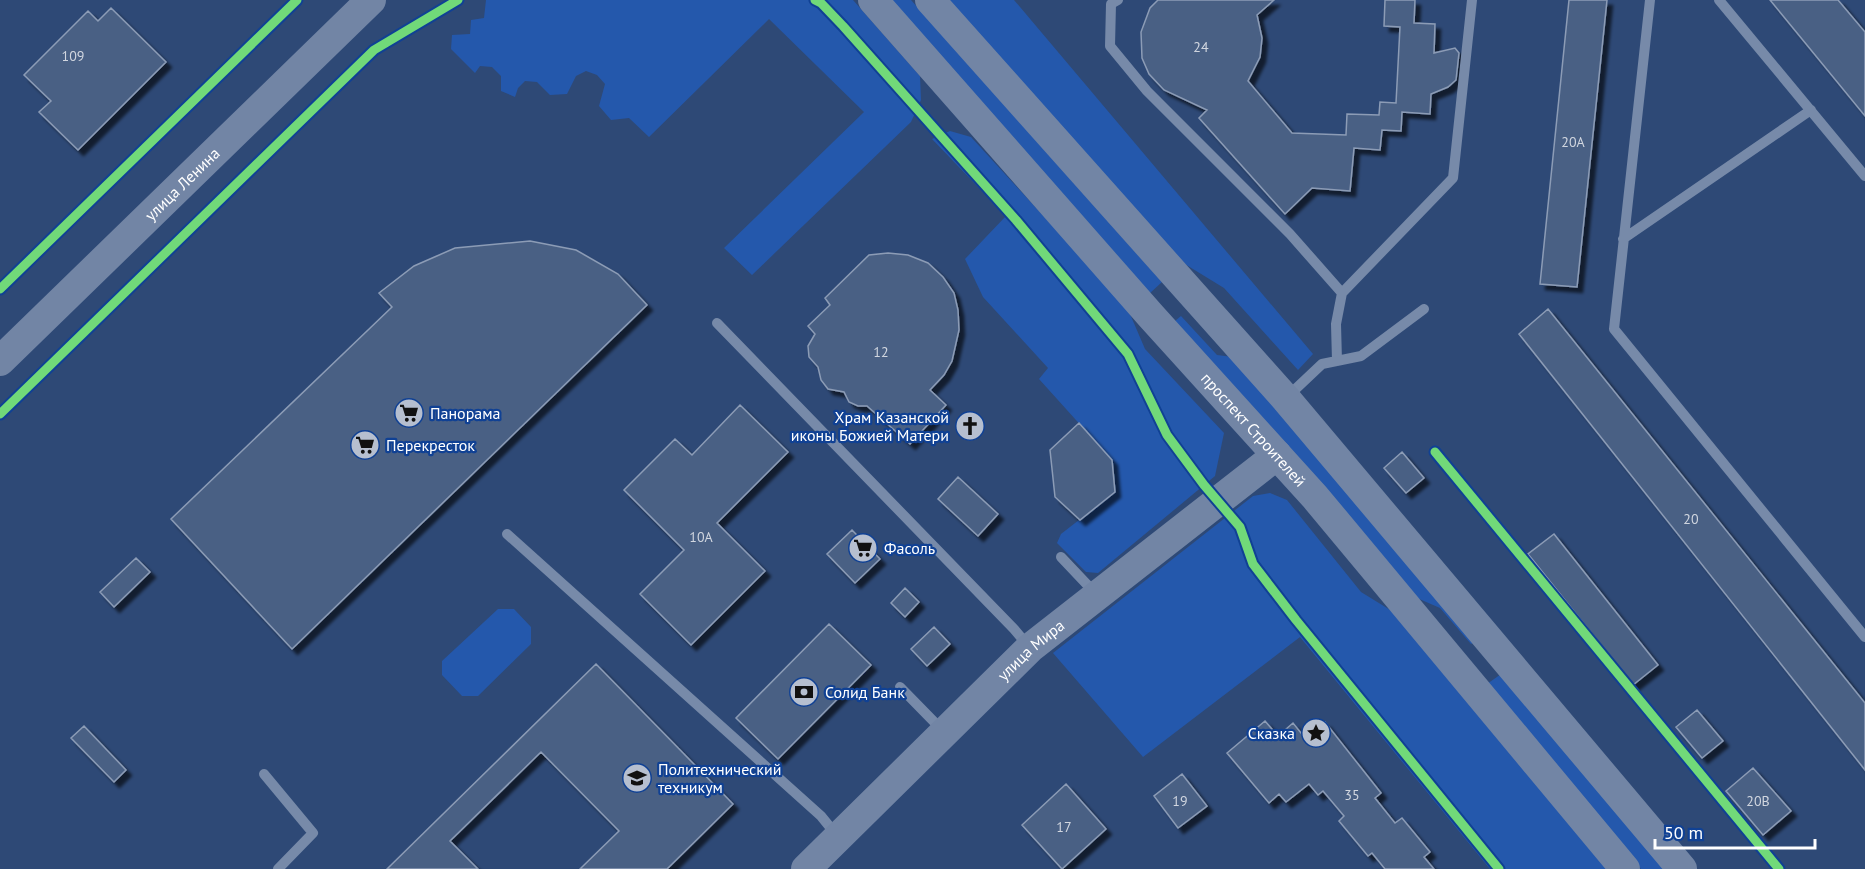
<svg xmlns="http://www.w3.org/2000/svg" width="1865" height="869" viewBox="0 0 1865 869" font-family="'PT Sans',sans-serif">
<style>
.green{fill:#2458ac}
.building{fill:#4a6084;stroke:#8c9cb6;stroke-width:1.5;filter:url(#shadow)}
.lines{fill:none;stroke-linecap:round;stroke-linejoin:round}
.lane{stroke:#778aa9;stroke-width:10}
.secondary{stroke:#7285a5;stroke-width:30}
.cycleway-casing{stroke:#104194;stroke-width:13}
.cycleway{stroke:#71d979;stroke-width:9}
.labels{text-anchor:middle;stroke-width:4.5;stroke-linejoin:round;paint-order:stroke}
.number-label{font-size:14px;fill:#d2d7e0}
.street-label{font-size:16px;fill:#fff;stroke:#104194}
.poi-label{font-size:16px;fill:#fff;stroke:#104194;text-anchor:start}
</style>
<defs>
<filter id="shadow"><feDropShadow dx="5.5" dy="5.5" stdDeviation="1.5" flood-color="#0009"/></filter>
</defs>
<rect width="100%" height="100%" fill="#2e4976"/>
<path class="green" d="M486 0H853L920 76 921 100 911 122 752 275 724 248 864 112 769 19 649 137 629 118 611 120 599 106 605 84 597 75 586 71 576 76 567 94 550 95 537 82 525 81 518 88 515 97 501 91V76L492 67 480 66 475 73 451 49 452 35 470 34 471 20 484 18Z
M890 0H911L1162 282 1149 294Z
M947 0H1014L1313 354 1298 370 1224 288 1175 258Z
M950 131 971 137 1127 307 1145 349 1224 433 1215 476 1098 573 1086 572 1057 543 1061 534 1115 492 1112 460 1039 379 1048 368 983 297 965 259 1006 216 932 139Z
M1181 316 1217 355 1233 357 1478 640 1471 644 1440 608 1417 598 1175 321Z
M1270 493 1287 500 1361 592 1400 616 1614 869H1490L1300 637 1143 757 1053 653 1253 496Z
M498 609H514L531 627V644L478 696H462L442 675V661Z
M1504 672 1667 869H1641L1487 684Z"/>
<path class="building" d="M1158 0H1274L1257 15 1262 38 1260 57 1248 81 1292 133 1346 135 1347 114 1379 115 1380 102 1396 103 1400 27 1384 26 1385 0H1415L1414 23 1435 24 1434 53 1455 48 1459 53 1456 80 1448 87 1431 94 1430 114 1402 112 1401 131 1382 130 1380 150 1354 148 1350 191 1312 188 1285 214 1199 118 1207 110 1164 90 1149 74 1142 58 1141 32 1150 8Z
M1569 0H1607L1577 287 1540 284Z
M1770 0H1838L1865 32V116Z
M111 8 166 62 78 150 39 112 51 101 24 75 88 11 98 21Z
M530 241 576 250 618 274 647 305 292 649 171 519 392 307 379 293 414 266 455 248Z
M888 253 908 255 928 263 943 277 954 293 958 310 959 330 952 361 944 375 930 390 946 405 910 444 867 406H858L849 402 844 392 828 389 821 380 818 367 809 357 808 346 815 334 808 326 830 305 825 298 869 255Z
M1548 309 1865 703V770L1519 334Z
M740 405 788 452 717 523 765 571 691 645 640 594 684 550 624 490 675 439 692 455Z
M1079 423 1112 460 1115 492 1080 520 1055 497 1050 450Z
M1402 452 1424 478 1406 493 1384 468Z
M958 477 998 514 978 536 938 499Z
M852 530 880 559 855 583 827 554Z
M1554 534 1658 665 1633 685 1528 554Z
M136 558 150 572 114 607 100 592Z
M905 588 919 602 905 617 891 603Z
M829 624 871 665 778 759 736 718Z
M934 627 950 644 927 666 911 649Z
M596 664 733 804 667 869H580L619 831 541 752 450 841 478 869H387Z
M1697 710 1723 741 1702 758 1676 727Z
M1265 721 1278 736 1293 723 1305 738 1325 722 1381 793 1375 798 1395 823 1402 818 1430 852 1424 857 1434 869H1385L1372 853 1368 856 1339 821 1344 816 1323 791 1318 795 1309 784 1286 802 1279 794 1269 803 1227 753Z
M84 726 126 770 114 782 71 738Z
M1753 768 1791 811 1763 835 1726 791Z
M1182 774 1207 806 1178 828 1154 796Z
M1066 784 1106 829 1062 869 1022 825Z"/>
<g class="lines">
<path class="lane" d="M1118 0 1111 4 1110 46 1147 91 1290 234 1342 293
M1650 0 1614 329 1865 637
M1719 0 1865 176
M1623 239 1811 110
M717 323 1014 629 1029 647
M1337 361 1336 324 1342 293 1453 178 1472 0
M1286 398 1322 364 1361 356 1424 309
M507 534 821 816 838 837
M1061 557 1096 594
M900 687 944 732
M264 774 313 833 278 869"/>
<g class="secondary">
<path id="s1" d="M873 0 1151 316 1315 497 1625 869"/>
<path d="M930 0 1286 399 1682 869"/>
<path id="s2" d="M0 361 371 0"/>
<path id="s3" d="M806 869 1030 648 1277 455"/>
</g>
<g class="cycleway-casing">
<path id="cycleway" d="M815 0 821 3 843 26 1016 220 1128 354 1167 435 1204 485 1240 527 1253 564 1296 620 1499 869
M0 289 297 0
M0 414 374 50 458 0
M1435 452 1779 869"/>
</g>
<use href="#cycleway" class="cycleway"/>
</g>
<defs>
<g id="supermarket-disc" transform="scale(1.5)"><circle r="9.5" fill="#b6bfcf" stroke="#104194"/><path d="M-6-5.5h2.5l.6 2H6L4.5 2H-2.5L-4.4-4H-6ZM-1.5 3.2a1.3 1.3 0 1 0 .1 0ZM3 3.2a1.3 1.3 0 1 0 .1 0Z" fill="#111"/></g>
<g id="church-disc" transform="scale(1.5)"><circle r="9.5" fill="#b6bfcf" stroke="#104194"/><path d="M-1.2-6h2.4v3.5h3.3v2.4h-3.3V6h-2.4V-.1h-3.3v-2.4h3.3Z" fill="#111"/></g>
<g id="bank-disc" transform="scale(1.5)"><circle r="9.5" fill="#b6bfcf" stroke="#104194"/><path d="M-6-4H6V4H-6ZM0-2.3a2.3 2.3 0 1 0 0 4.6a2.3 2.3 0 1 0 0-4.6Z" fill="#111"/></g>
<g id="sight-disc" transform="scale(1.5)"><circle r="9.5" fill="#b6bfcf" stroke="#104194"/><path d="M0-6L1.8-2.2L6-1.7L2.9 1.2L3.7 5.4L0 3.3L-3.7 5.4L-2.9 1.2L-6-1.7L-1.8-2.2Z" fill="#111"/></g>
<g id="university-disc" transform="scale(1.5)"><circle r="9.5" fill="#b6bfcf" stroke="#104194"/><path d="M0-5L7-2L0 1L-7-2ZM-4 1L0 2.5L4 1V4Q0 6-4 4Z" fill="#111"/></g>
</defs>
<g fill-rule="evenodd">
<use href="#supermarket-disc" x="409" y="413"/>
<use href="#church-disc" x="970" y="426"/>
<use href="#supermarket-disc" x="365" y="445"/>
<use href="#supermarket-disc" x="863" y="548"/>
<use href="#bank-disc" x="804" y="692"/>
<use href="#sight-disc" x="1316" y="733"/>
<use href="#university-disc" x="637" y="778"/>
</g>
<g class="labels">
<g class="number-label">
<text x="1201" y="52">24</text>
<text x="73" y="61">109</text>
<text x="1573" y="147">20А</text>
<text x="881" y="357">12</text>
<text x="1691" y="524">20</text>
<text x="701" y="542">10А</text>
<text x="1352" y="800">35</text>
<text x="1180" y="806">19</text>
<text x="1758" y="806">20В</text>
<text x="1064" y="832">17</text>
</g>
<g class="street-label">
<text dy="6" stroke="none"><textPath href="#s2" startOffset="254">улица Ленина</textPath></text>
<text dy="6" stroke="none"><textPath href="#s1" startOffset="574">проспект Строителей</textPath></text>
<text dy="6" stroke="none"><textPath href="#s3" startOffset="314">улица Мира</textPath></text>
</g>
<g class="poi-label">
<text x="430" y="419">Панорама</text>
<text x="949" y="423" text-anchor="end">Храм Казанской<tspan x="949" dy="18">иконы Божией Матери</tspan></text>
<text x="386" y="451">Перекресток</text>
<text x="884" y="554">Фасоль</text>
<text x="825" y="698">Солид Банк</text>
<text x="1295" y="739" text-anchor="end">Сказка</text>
<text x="658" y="775">Политехнический<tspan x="658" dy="18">техникум</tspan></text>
</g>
</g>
<path d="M1655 839v9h160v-9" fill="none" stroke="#ffffff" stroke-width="3"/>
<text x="1664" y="839" font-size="18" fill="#ffffff" stroke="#104194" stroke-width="4.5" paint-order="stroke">50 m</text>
</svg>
